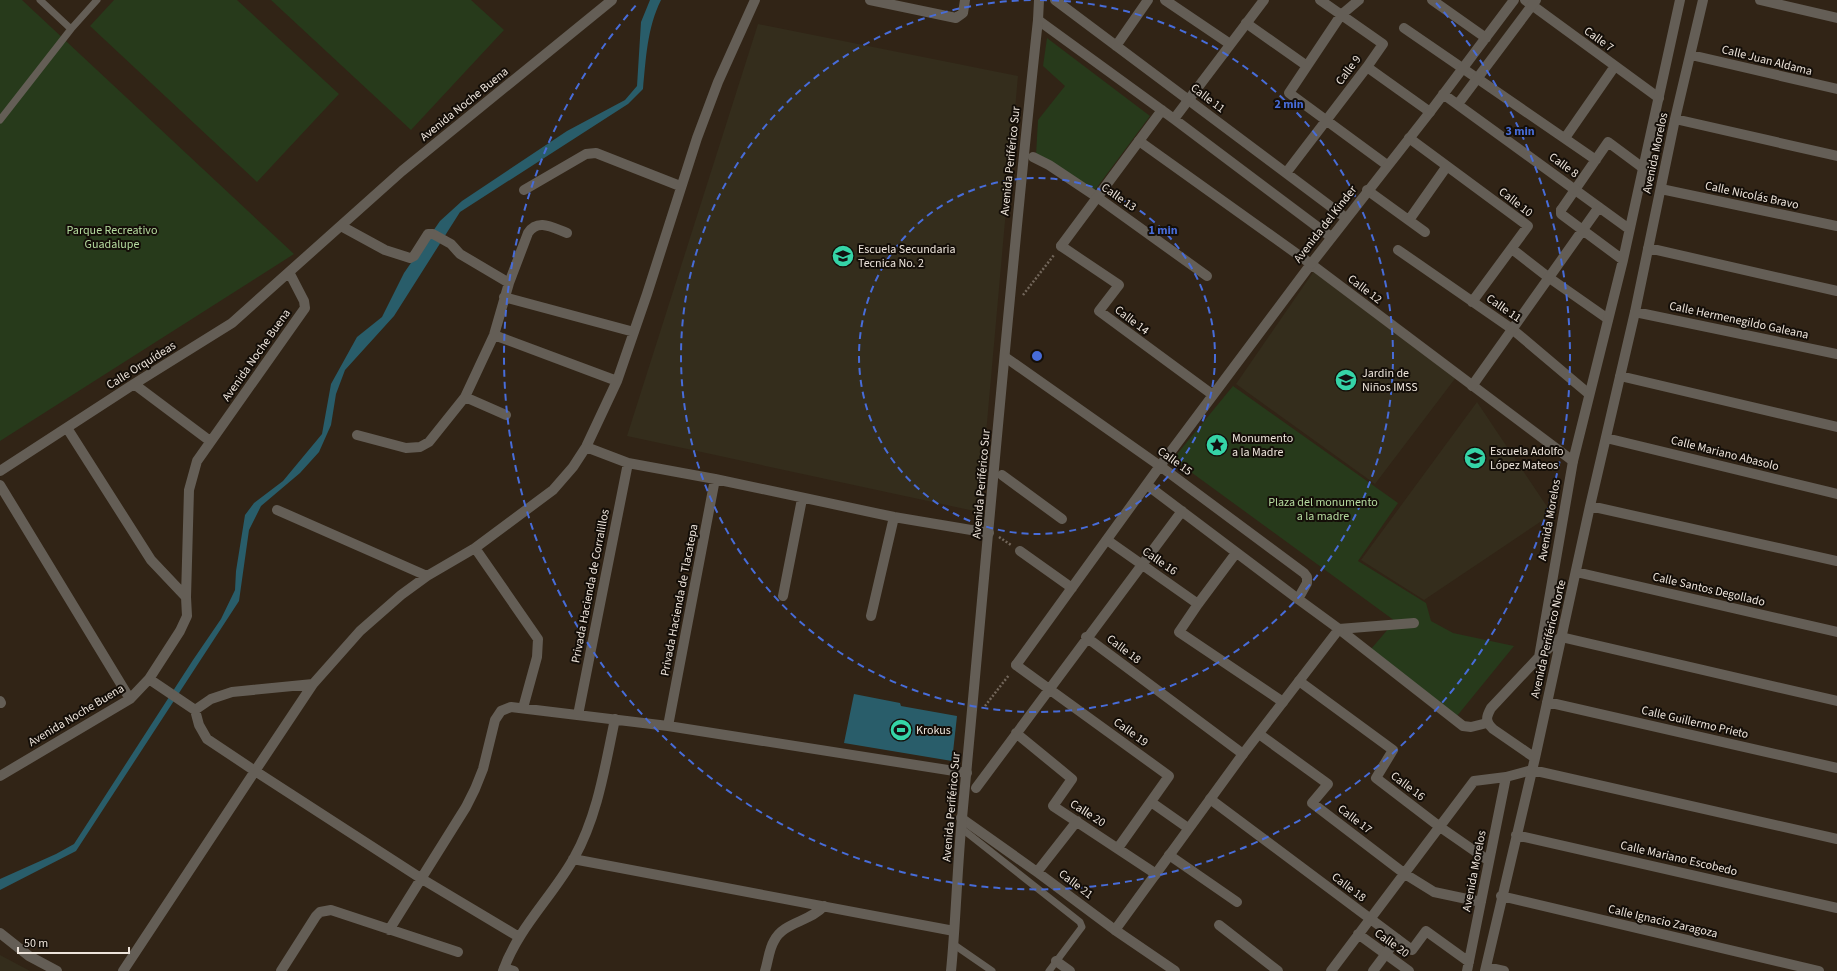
<svg xmlns="http://www.w3.org/2000/svg" width="1837" height="971" viewBox="0 0 1837 971" font-family="'Source Sans 3',sans-serif">
<style>
.education{fill:#342d1c}
.green{fill:#273a1b}
.water{fill:#295d6a}
.lines{fill:none;stroke-linecap:round;stroke-linejoin:round}
.path{stroke:#73675b;stroke-width:2.5;stroke-dasharray:2 2;stroke-linecap:butt}
.service{stroke:#645e56;stroke-width:7}
.pedestrian{stroke:#645e56;stroke-width:10}
.minor{stroke:#645e56;stroke-width:10}
.tertiary{stroke:#645e56;stroke-width:10}
.ring{fill:none;stroke:#476cd9;stroke-width:2;stroke-dasharray:7 5}
.labels{text-anchor:middle;stroke-width:4;stroke-linejoin:round;paint-order:stroke}
.street-label{font-size:12px;fill:#ede4db;stroke:#140e08}
.park-label{font-size:12px;fill:#b5db9f;stroke:#140e08}
.poi-label{font-size:12px;fill:#ede4db;stroke:#140e08;text-anchor:start}
.centre{fill:#476cd9;stroke:#140e08;stroke-width:2}
.ring-label{font-size:12px;text-anchor:middle;font-weight:bold;fill:#476cd9;stroke:#140e08;stroke-width:4;stroke-linejoin:round;paint-order:stroke}
</style>
<rect width="100%" height="100%" fill="#312416"/>
<path class="education" d="M758 24 1018 76 979 512 627 436Z
M1316 268 1457 376 1375 484 1236 384Z
M1477 402 1552 514 1424 600 1361 560Z
M0 955 30 971H0Z"/>
<path class="green" d="M0 0H22L294 254 0 441Z
M114 0H237L339 94 257 182 90 26Z
M271 0H471L504 30 411 130Z
M1047 38 1150 116 1095 190 1036 155 1038 120 1065 86 1043 66Z
M1233 386 1398 503 1358 561 1426 603 1431 621 1453 633 1514 646 1457 716 1371 649 1395 621 1173 459Z"/>
<path class="water" d="M650 0H661C647 28 646 59 643 89L628 104 460 212 394 316 345 370 336 394 331 425 319 452 300 473 261 506 249 530 239 601 76 851 0 890V879L56 854 74 844 193 660 221 619 235 590 236 571 245 515 254 503 283 481 322 434 331 384 357 337 382 317 404 273 440 221 462 201 567 131 625 100 637 86 641 22Z
M854 694 900 703 901 706 957 716 952 761 844 743Z"/>
<g class="lines">
<path class="path" d="M1023 295 1054 255
M999 537 1011 545
M985 706 1009 675"/>
<path class="service" d="M40 0 71 29
M0 120 71 29 97 0
M961 828 1080 922 1082 927 1049 971
M953 944 992 971"/>
<path class="pedestrian" d="M1055 0 1346 218
M1165 0 1230 44
M1359 0 1341 15 1289 93 1387 165
M1525 0 1659 98
M1246 23 1307 66
M1404 28 1596 160
M1116 46 1148 0
M1367 67 1430 112
M1409 138 1528 226 1472 302
M1565 138 1615 66
M1139 141 1311 264 1573 461
M1033 157 1049 165 1097 197 1207 276
M1286 173 1367 67 1383 44 1320 0
M1367 190 1425 232
M1561 210 1608 142 1643 168
M1409 220 1447 166
M1061 246 1119 285 1099 311 1213 395
M1512 249 1548 277 1608 319
M1398 250 1512 329 1589 394
M1160 466 1311 264
M1002 475 1062 519
M1147 485 1298 599
M1107 540 1198 604
M1236 553 1198 604 1179 632 1283 702
M1339 629 1463 726 1471 727 1487 723
M1339 629 1414 623
M1086 637 1243 754
M1016 665 1169 776 1118 848
M1299 681 1393 750 1376 778 1440 827 1489 861
M1016 733 1072 779 1053 806 1156 874
M1259 734 1328 784 1312 803 1405 874 1434 892 1481 902
M976 788 1182 511
M1210 799 1412 950 1426 931 1469 962
M1151 802 1188 828
M961 818 1037 872 1115 930 1175 971
M1169 855 1237 902
M1037 872 1077 821
M1219 925 1278 971
M1358 934 1409 971
M1056 961 1070 971
M1331 971 1474 781 1506 777 1532 770
M1467 971 1506 777"/>
<path class="minor" d="M870 0 956 18 963 13 965 0
M1432 0 1486 38
M1760 0 1837 18
M1038 20 1174 119 1331 237
M1691 55 1837 89
M1443 94 1629 229
M1458 104 1536 0
M1174 119 1264 0
M1675 119 1837 156
M1661 189 1837 226
M524 190 586 154 596 153 680 186
M1561 210V214L1623 260
M341 226 385 250 410 258 414 256 428 234H433L451 244 460 254 509 283
M1061 246 1162 110
M1648 248 1837 291
M1311 264 1430 112 1514 0
M504 297 634 332
M1635 312 1837 354
M494 335 617 381
M1005 357 1160 466 1304 573 1307 577V583L1298 599 1339 629 1243 754 1115 930
M1620 376 1837 427
M134 384 210 441
M1472 386 1599 207
M465 397 506 415
M67 428 151 560 186 597
M357 435 406 448 420 447 429 442 465 397 494 335 509 283 528 233C538 218 553 228 567 233
M1606 438 1837 494
M586 447 628 463 715 479 894 517 989 533
M0 471 134 384 232 323 402 171 612 0
M0 485 130 699
M1590 506 1837 561
M277 510 427 576
M475 548 538 639 537 657 523 708
M1020 551 1072 588
M1576 572 1837 632
M783 596 802 499
M871 616 894 517
M1539 657 1573 461 1623 260 1680 0
M1016 665 1160 466
M149 679 195 710 211 699 232 692 313 684 360 631 401 595 427 576 475 548 553 490 573 467 586 447 617 381 647 294 697 138 718 82 755 0
M313 684 255 771 422 879 519 937
M0 701 1 703
M1547 702 1837 768
M578 715 628 463
M668 726 715 479
M1535 758 1493 729C1485 721 1486 717 1491 708L1539 657 1561 637 1837 701
M1532 770 1837 839
M0 776 130 699 149 679 180 631 187 616 186 597 189 490 197 461 305 308 304 301 289 272
M1516 835 1837 908
M573 859 954 931
M1501 896 1819 971
M389 930 466 807 475 789 483 769 495 720 501 711 511 707 668 726 967 773
M0 933 29 956 57 971
M1486 967 1504 971
M504 968 514 971
M123 971 255 771 207 739 199 725 195 710
M281 971 316 916 320 912 331 910 458 952
M503 971C518 928 552 897 574 858 598 815 605 766 615 719
M765 971C768 962 769 949 774 941 783 922 810 922 824 906
M1373 971 1397 939
M1485 971 1535 758 1590 506 1635 312 1675 119 1703 0"/>
<path class="tertiary" d="M951 971C956 920 957 869 962 818 987 552 1009 286 1038 20L1039 0"/>
</g>
<g class="ring">
<circle cx="1037" cy="356" r="178"/>
<path d="M1040 0A356 356 0 1 1 1034 0"/>
<path d="M1436 3A533 533 0 1 1 638 3"/>
</g>
<defs>
<g id="school-disc" transform="scale(1.15)"><circle r="9.5" fill="#35d4a7" stroke="#140e08"/><path d="M0-5L7-2L0 1L-7-2ZM-4 1L0 2.5L4 1V4Q0 6-4 4Z" fill="#111"/></g>
<g id="sight-disc" transform="scale(1.15)"><circle r="9.5" fill="#35d4a7" stroke="#140e08"/><path d="M0-6L1.8-2.2L6-1.7L2.9 1.2L3.7 5.4L0 3.3L-3.7 5.4L-2.9 1.2L-6-1.7L-1.8-2.2Z" fill="#111"/></g>
<g id="stadium-disc" transform="scale(1.15)"><circle r="9.5" fill="#35d4a7" stroke="#140e08"/><path d="M0-5a6.5 5 0 1 0 0 10a6.5 5 0 1 0 0-10ZM-3.5-1.8h7v3.6h-7Z" fill="#111"/></g>
</defs>
<g fill-rule="evenodd">
<use href="#school-disc" x="843" y="256"/>
<use href="#school-disc" x="1346" y="380"/>
<use href="#sight-disc" x="1217" y="445"/>
<use href="#school-disc" x="1475" y="458"/>
<use href="#stadium-disc" x="901" y="730"/>
</g>
<g class="labels">
<g class="street-label">
<text transform="translate(1599 39) rotate(36)" y="4">Calle 7</text>
<text transform="translate(1767 60) rotate(14)" y="4">Calle Juan Aldama</text>
<text transform="translate(1348 70) rotate(-53)" y="4">Calle 9</text>
<text transform="translate(1208 98) rotate(37)" y="4">Calle 11</text>
<text transform="translate(464 104) rotate(-39)" y="4">Avenida Noche Buena</text>
<text transform="translate(1655 153) rotate(-78)" y="4">Avenida Morelos</text>
<text transform="translate(1010 161) rotate(-84)" y="4">Avenida Periférico Sur</text>
<text transform="translate(1564 165) rotate(36)" y="4">Calle 8</text>
<text transform="translate(1752 195) rotate(12)" y="4">Calle Nicolás Bravo</text>
<text transform="translate(1119 197) rotate(35)" y="4">Calle 13</text>
<text transform="translate(1516 202) rotate(38)" y="4">Calle 10</text>
<text transform="translate(1325 224) rotate(-52)" y="4">Avenida del Kinder</text>
<text transform="translate(1365 289) rotate(37)" y="4">Calle 12</text>
<text transform="translate(1504 308) rotate(35)" y="4">Calle 11</text>
<text transform="translate(1132 320) rotate(37)" y="4">Calle 14</text>
<text transform="translate(1739 320) rotate(12)" y="4">Calle Hermenegildo Galeana</text>
<text transform="translate(256 355) rotate(-55)" y="4">Avenida Noche Buena</text>
<text transform="translate(141 365) rotate(-32)" y="4">Calle Orquídeas</text>
<text transform="translate(1725 453) rotate(14)" y="4">Calle Mariano Abasolo</text>
<text transform="translate(1175 461) rotate(36)" y="4">Calle 15</text>
<text transform="translate(981 484) rotate(-85)" y="4">Avenida Periférico Sur</text>
<text transform="translate(1549 520) rotate(-80)" y="4">Avenida Morelos</text>
<text transform="translate(1160 561) rotate(35)" y="4">Calle 16</text>
<text transform="translate(590 586) rotate(-79)" y="4">Privada Hacienda de Corralillos</text>
<text transform="translate(1709 589) rotate(13)" y="4">Calle Santos Degollado</text>
<text transform="translate(679 600) rotate(-79)" y="4">Privada Hacienda de Tlacatepa</text>
<text transform="translate(1548 639) rotate(-77)" y="4">Avenida Periférico Norte</text>
<text transform="translate(1124 649) rotate(37)" y="4">Calle 18</text>
<text transform="translate(76 715) rotate(-31)" y="4">Avenida Noche Buena</text>
<text transform="translate(1695 722) rotate(13)" y="4">Calle Guillermo Prieto</text>
<text transform="translate(1131 732) rotate(36)" y="4">Calle 19</text>
<text transform="translate(1408 786) rotate(37)" y="4">Calle 16</text>
<text transform="translate(951 807) rotate(-85)" y="4">Avenida Periférico Sur</text>
<text transform="translate(1088 813) rotate(33)" y="4">Calle 20</text>
<text transform="translate(1355 819) rotate(37)" y="4">Calle 17</text>
<text transform="translate(1679 858) rotate(13)" y="4">Calle Mariano Escobedo</text>
<text transform="translate(1474 871) rotate(-79)" y="4">Avenida Morelos</text>
<text transform="translate(1076 884) rotate(37)" y="4">Calle 21</text>
<text transform="translate(1349 887) rotate(37)" y="4">Calle 18</text>
<text transform="translate(1663 921) rotate(13)" y="4">Calle Ignacio Zaragoza</text>
<text transform="translate(1392 943) rotate(36)" y="4">Calle 20</text>
</g>
<g class="park-label">
<text x="112" y="234">Parque Recreativo<tspan x="112" dy="14">Guadalupe</tspan></text>
<text x="1323" y="506">Plaza del monumento<tspan x="1323" dy="14">a la madre</tspan></text>
</g>
<g class="poi-label">
<text x="858" y="253">Escuela Secundaria<tspan x="858" dy="14">Tecnica No. 2</tspan></text>
<text x="1362" y="377">Jardin de<tspan x="1362" dy="14">Niños IMSS</tspan></text>
<text x="1232" y="442">Monumento<tspan x="1232" dy="14">a la Madre</tspan></text>
<text x="1490" y="455">Escuela Adolfo<tspan x="1490" dy="14">López Mateos</tspan></text>
<text x="916" y="734">Krokus</text>
</g>
</g>
<circle cx="1037" cy="356" r="6" class="centre"/>
<g class="ring-label">
<text x="1289" y="108">2 min</text>
<text x="1520" y="135">3 min</text>
<text x="1163" y="234">1 min</text>
</g>
<path d="M18 947v6h111v-6" fill="none" stroke="#ede4db" stroke-width="2"/>
<text x="24" y="947" font-size="12" fill="#ede4db" stroke="#140e08" stroke-width="3" paint-order="stroke">50 m</text>
</svg>
